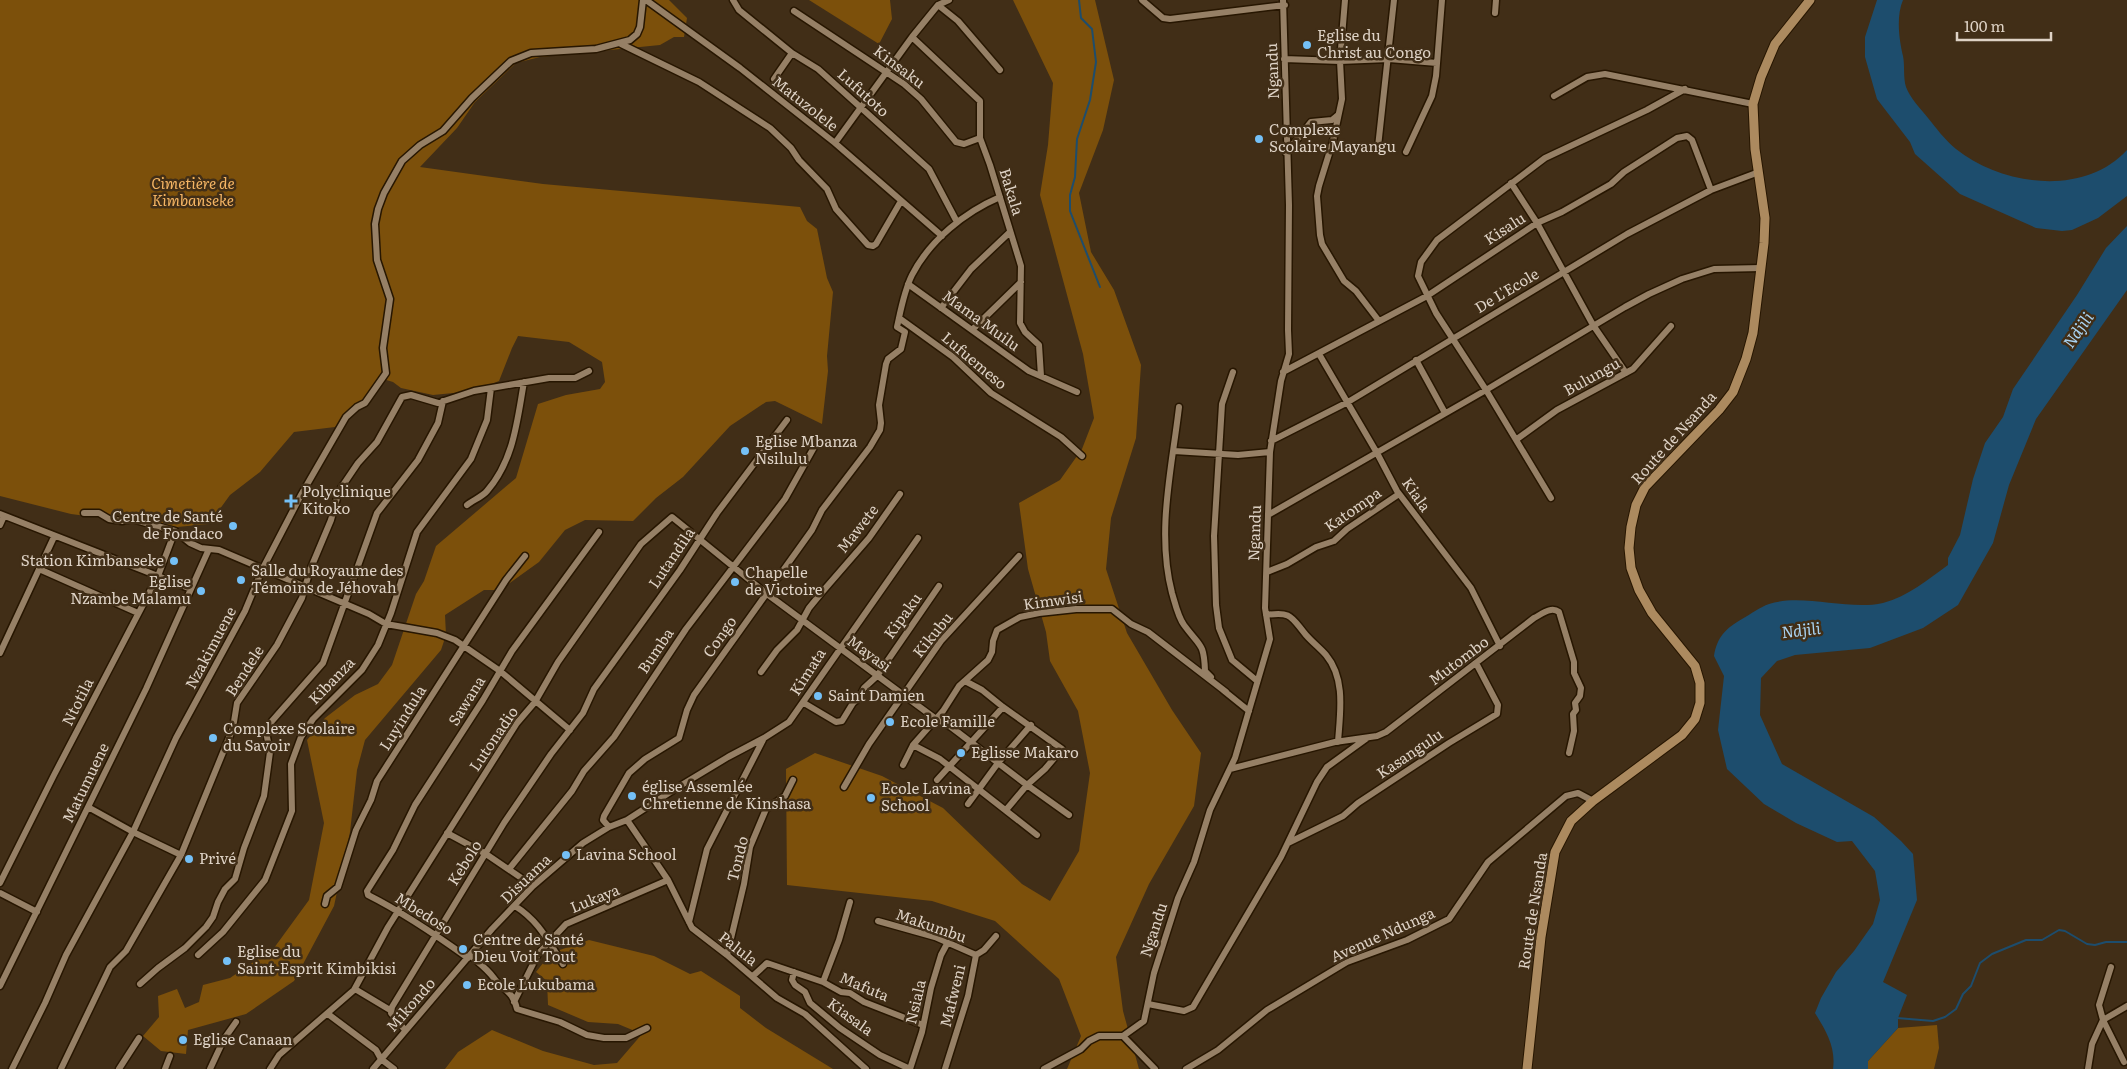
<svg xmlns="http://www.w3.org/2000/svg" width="2127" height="1069" viewBox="0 0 2127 1069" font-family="Literata,serif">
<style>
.green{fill:#7c500b}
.water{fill:#1d4d6d}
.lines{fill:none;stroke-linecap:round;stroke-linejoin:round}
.stream{stroke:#1d4d6d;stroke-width:2}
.street-casing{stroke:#271601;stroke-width:9}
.secondary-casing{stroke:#271601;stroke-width:11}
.street{stroke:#968066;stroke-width:6}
.secondary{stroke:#ac8a5f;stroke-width:9}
.poi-dot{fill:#74c0f6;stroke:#412e17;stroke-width:2}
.labels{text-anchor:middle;stroke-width:5;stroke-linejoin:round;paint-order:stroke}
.poi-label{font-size:15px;fill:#ded2c5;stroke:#412e17;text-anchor:start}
.street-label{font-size:15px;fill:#ded2c5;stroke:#412e17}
.park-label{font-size:15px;font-style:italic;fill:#f5b564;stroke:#412e17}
.water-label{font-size:16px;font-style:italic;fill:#a9d3f2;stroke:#412e17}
</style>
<rect width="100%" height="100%" fill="#412e17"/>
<path class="green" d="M0 0H669L687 18 684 37H674L660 45 540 57 516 63 475 102 457 128 420 167 543 184 800 207 807 221 817 229 827 278 833 292 827 356 828 371 822 424 775 401 766 402 730 426 683 477 656 498 633 521 585 520 565 530 539 562 500 590H484L445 615 446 635 441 650 365 740 357 770 350 832 334 906 294 981 246 1014 188 1030 186 1054 161 1051 143 1036 159 1017 158 996 177 989 185 1008 199 1002 203 985 230 978 274 948 309 900 324 823 307 740 325 718 355 695 378 684 392 665 416 594 424 581 436 546 516 478 538 404 566 395 600 389 605 382 602 362 569 342 518 336 512 348 499 381 474 391 433 395 401 388 393 382 383 379 373 395 349 413 335 427 294 432 260 472 230 495 209 524 177 527 153 523 127 513 94 517 71 514 0 496Z
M809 0H890L892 19 879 44Z
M1013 0H1095L1114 80 1103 130 1079 193 1091 252 1114 290 1141 365 1136 438 1111 518 1106 569 1127 633 1172 710 1201 753 1194 806 1149 884 1116 957 1123 1011 1139 1069H1067L1081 1036 1059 979 995 921 932 901 787 885 786 769 815 753 882 776 943 808 1022 884 1050 901 1079 851 1090 773 1078 711 1050 661 1046 632 1028 569 1019 503 1060 480 1082 449 1094 418 1083 354 1040 195 1048 145 1053 83Z
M589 940 654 956 690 974 701 971 740 996V1008L766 1028 833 1069H445L458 1052 492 1030 543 1051 594 1065 617 1063 642 1034 618 1024 588 1022 548 1005 547 981 536 972 551 953Z
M1937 1025 1939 1048 1934 1069H1868V1061L1898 1028Z"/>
<path class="water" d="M1877 0H1903C1896 16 1899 40 1903 56 1905 66 1903 77 1906 87 1910 98 1920 108 1928 118 1936 128 1945 140 1956 149 2002 186 2084 197 2127 150V196L2098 218 2072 230 2062 231 2036 228 1960 194 1915 154 1910 142 1877 99 1865 57V37Z
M2127 226V290L2036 419 2009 485 1993 543 1958 605 1923 628 1870 648 1795 655 1777 661 1761 678 1760 715 1782 764 1874 817 1901 841 1913 854 1917 900 1883 982 1907 995 1898 1018V1028L1868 1061V1069H1833C1836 1047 1826 1031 1815 1013L1821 998 1836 972 1854 951 1873 924 1880 900 1875 871 1852 841 1837 842 1796 823 1764 804 1727 769 1718 730 1724 676 1714 656C1717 637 1726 628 1742 619 1751 614 1760 607 1769 604 1803 593 1848 611 1883 603 1909 596 1927 580 1948 565V558L1960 535 1973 479 1985 443 2003 417 2013 389 2077 295 2106 248Z"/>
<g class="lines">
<path class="stream" d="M1079 0 1081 18 1092 29 1096 62 1090 100 1077 139 1075 177 1070 195V211L1100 287
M1897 1018 1933 1021 1945 1017 1956 1009 1963 994 1971 986 1980 963 1992 954 2026 940H2042L2059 930 2065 931 2087 944 2095 945 2106 942H2127"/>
<g class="street-casing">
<path id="street" d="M646 0 740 68 835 143 942 236
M733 0 739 10 792 53 818 69 929 169 957 222
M1142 0 1163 18 1170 19 1285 5
M1345 0 1340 61 1342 99 1333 141 1319 186 1317 196 1320 235 1322 244 1344 281 1356 291 1379 321
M938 5 958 21 1000 70
M794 11 904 84 921 99 956 142 964 144 980 138
M1495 13 1496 0
M912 37 980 101V138L990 165 1021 266 1020 323 1025 332 1039 345 1041 376
M621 44 699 82 770 128 791 148 799 160 827 189 836 209 868 245 873 246 876 244 901 201
M1284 59 1340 61 1389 59 1437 63
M774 79 792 53
M1554 96 1587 77 1605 74 1753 104
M835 143 912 37 938 5 949 0
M1378 147 1394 0
M1406 152 1432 96 1436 76 1442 0
M1286 153 1311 122 1332 120 1338 115
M1511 183 1537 223 1593 325 1626 373
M908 284 1029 371 1077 392
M941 308 971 269 1010 232
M899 318 953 357 991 393 1061 437 1082 456
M972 330 1021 282
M1319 354 1377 453 1397 491 1471 588 1500 646
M1416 360 1445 413
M1233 372 1222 404 1214 536 1216 605 1219 628 1232 660 1256 680
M1283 372 1427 296 1537 223 1562 212 1611 184 1624 172 1677 138 1687 136 1692 140 1711 190
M1179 407C1172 468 1156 532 1172 593 1175 603 1178 617 1184 625 1200 647 1204 642 1205 671L1211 677
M1517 439 1557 410 1633 369 1671 326
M1271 441 1348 402 1627 234 1711 190 1759 172
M1174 451 1238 455 1270 452
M1551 498 1486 390 1436 313 1418 276 1421 262 1437 240 1545 158 1647 110 1685 89
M467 505C473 500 482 497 487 491 514 460 517 421 524 382
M84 513H99L109 519 122 521 132 519 175 531 190 543 201 548 219 550 369 614 386 624 437 633 455 640 500 671 570 730
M0 514 191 589 209 549
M1268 515 1486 390 1625 307 1649 294 1682 279 1714 269 1761 268
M0 525 4 516
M39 569 138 613
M1267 572 1287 564 1316 547 1334 541 1347 529 1399 494
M1266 615C1292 611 1291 617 1306 635 1312 642 1320 648 1326 655 1346 679 1340 713 1338 742
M0 653 54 537
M761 672 777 650 797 630 809 608 823 591 869 538 900 494
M965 681 982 690 1003 707 1062 749 1045 769 1027 785 1006 810
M1223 690 1249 711
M804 703 836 722 842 721 853 703 859 698 864 688 877 676 939 586
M913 745 940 759 1037 835
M903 765 913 745 943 711 959 686 988 660 992 652 993 641 997 630 1020 617 1039 613 1076 609H1112L1131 624 1148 632 1226 692
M1230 769 1335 742 1377 736 1386 732 1534 618C1542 614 1551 606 1559 612L1574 662V673L1581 688 1580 696 1575 703 1576 710 1573 714 1574 731 1569 753
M937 780 1003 707
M844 787 869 744 941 641 1019 556
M968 804 998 763 1031 725
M88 807 133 832 181 855
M627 820 668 880 692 928 727 955 777 998 805 1014 866 1069
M609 827 603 820 604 816 629 773 645 759 679 738 687 710 694 695 812 530 822 510 870 447 880 430 881 423 879 405 886 364 888 359 901 349 905 332 897 327C901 309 904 291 912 275 930 240 965 212 1000 197
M447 833 486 854 533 886
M1288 843 1343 816 1358 803 1449 743 1497 714 1498 705 1476 663
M509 869 572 791 584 771 614 737 686 629 785 499 817 442
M0 883 54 775 158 576 175 531
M0 893 37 912
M325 904 327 896 338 887 356 830 371 800 377 781 506 580 525 556
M515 906C539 921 548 941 563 964
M878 921 935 937 976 955
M689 922 707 849 763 740
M198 955 223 932 265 880 292 811 291 764 301 737 313 719 362 670 378 645 391 613 417 532 471 459 487 420 491 388
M727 955 744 884 750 847 766 809 785 796 793 780
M471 956C479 963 487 969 493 977 502 990 513 990 517 1009L560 1022 587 1035 604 1038H626L647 1028
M468 958C436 935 404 913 368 895L367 891 393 850 415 805 483 700 512 651 599 532
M2111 967 2099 1005 2103 1020 2124 1062
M794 972 792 980 795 985 805 992 810 1003 840 1028 880 1055 910 1069
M753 976 767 963 823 982 841 992 850 993 864 1002 923 1025
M823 982 839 940 850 902
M140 984 158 968 185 948 206 927 213 917 218 902 225 889 235 879 244 848 264 796 270 752 266 732 272 721 323 663 377 513 418 460 438 423 443 401
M0 986 146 689 191 589
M355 989 390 1010
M514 1002 538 954 566 924 668 880
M1148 1004 1184 1011 1193 1007 1281 857 1317 782 1327 767 1367 738
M328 1014 376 1050 381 1059 394 1069
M405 1030 391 1013 392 1007 504 823 551 754 583 713 594 689 680 570 717 513 787 420
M1123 1036 1144 1021 1154 973 1178 898 1194 862 1210 810 1235 758 1270 639 1265 608 1270 452 1281 381 1289 354 1288 330 1289 205 1283 0
M12 1069 45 1003 66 955 133 832 176 738 245 611 262 570 301 495 346 417 357 407 365 403 386 373 383 348 390 299 377 260 375 224 378 209 384 193 402 161 420 145 443 131 472 98 511 61 531 53 596 49 630 40 637 34 640 27 643 0
M61 1069 110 967 126 951 181 855 233 728 237 703 277 645 302 598 310 570 331 520 339 491 358 463 377 442 402 397 411 395 438 403 474 391 549 378H575L589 371
M119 1069 139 1038
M165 1069 170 1056
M210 1069 224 1039 236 1022
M270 1069 279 1055 354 990 388 927 517 723 535 702 558 662 641 544 672 517 767 594 936 719 951 727 1027 785 1069 815
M373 1069 492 929 533 886 583 843 609 827 627 820 675 789 728 757 764 738 789 722 918 538
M910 1069 922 1032 931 988 941 955 948 942
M945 1069 968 996 976 955 984 950 996 936
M1044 1069 1081 1049 1089 1041 1099 1036H1123L1155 1069
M1186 1069 1218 1050 1267 1010 1347 962 1407 940 1449 919 1488 862 1566 796 1578 793 1593 801
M2088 1069 2092 1044 2103 1020 2127 1006"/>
</g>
<g class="secondary-casing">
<path id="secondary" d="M1527 1069 1541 937 1555 852 1571 821 1593 801 1682 735 1695 719 1700 703V683L1695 666 1652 613 1639 590 1631 568 1629 548 1631 527 1636 505 1645 487 1719 410 1733 392 1746 359 1753 333 1764 243 1765 218 1755 149 1753 104 1761 77 1775 44 1810 0"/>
</g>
<use href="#street" class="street"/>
<use href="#secondary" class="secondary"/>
</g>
<g class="poi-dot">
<circle cx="1307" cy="45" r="5"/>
<circle cx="1259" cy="139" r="5"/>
<circle cx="745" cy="451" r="5"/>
<path d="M288.5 493.5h5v5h5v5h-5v5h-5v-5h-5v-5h5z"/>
<circle cx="233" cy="526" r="5"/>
<circle cx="174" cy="561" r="5"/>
<circle cx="241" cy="580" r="5"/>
<circle cx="735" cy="582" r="5"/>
<circle cx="201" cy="591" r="5"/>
<circle cx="818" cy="696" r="5"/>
<circle cx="890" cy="722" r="5"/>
<circle cx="213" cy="738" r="5"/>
<circle cx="961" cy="753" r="5"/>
<circle cx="632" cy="796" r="5"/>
<circle cx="871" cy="798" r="5"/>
<circle cx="566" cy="855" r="5"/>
<circle cx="189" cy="859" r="5"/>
<circle cx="463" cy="949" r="5"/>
<circle cx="227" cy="961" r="5"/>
<circle cx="467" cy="985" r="5"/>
<circle cx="183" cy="1040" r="5"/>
</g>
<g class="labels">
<g class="poi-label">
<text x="1317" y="41">Eglise du<tspan x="1317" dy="17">Christ au Congo</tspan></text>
<text x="1269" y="135">Complexe<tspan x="1269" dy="17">Scolaire Mayangu</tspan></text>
<text x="755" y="447">Eglise Mbanza<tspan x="755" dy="17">Nsilulu</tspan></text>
<text x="302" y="497">Polyclinique<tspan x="302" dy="17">Kitoko</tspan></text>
<text x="223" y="522" text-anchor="end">Centre de Santé<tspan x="223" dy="17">de Fondaco</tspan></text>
<text x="164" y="566" text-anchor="end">Station Kimbanseke</text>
<text x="251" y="576">Salle du Royaume des<tspan x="251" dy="17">Témoins de Jéhovah</tspan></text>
<text x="745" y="578">Chapelle<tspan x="745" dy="17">de Victoire</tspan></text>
<text x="191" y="587" text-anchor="end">Eglise<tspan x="191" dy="17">Nzambe Malamu</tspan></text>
<text x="828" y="701">Saint Damien</text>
<text x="900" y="727">Ecole Famille</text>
<text x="223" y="734">Complexe Scolaire<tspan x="223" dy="17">du Savoir</tspan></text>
<text x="971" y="758">Eglisse Makaro</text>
<text x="642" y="792">église Assemlée<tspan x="642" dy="17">Chretienne de Kinshasa</tspan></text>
<text x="881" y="794">Ecole Lavina<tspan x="881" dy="17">School</tspan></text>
<text x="576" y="860">Lavina School</text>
<text x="199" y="864">Privé</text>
<text x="473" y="945">Centre de Santé<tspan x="473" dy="17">Dieu Voit Tout</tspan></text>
<text x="237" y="957">Eglise du<tspan x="237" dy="17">Saint-Esprit Kimbikisi</tspan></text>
<text x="477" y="990">Ecole Lukubama</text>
<text x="193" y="1045">Eglise Canaan</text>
</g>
<g class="street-label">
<text transform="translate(899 67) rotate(37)" y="5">Kinsaku</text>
<text transform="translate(1273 71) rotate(-92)" y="5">Ngandu</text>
<text transform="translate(863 93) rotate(42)" y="5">Lufutoto</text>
<text transform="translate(805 104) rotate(38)" y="5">Matuzolele</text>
<text transform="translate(1011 192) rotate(73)" y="5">Bakala</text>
<text transform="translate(1505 229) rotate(-33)" y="5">Kisalu</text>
<text transform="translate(1507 291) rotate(-31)" y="5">De L'Ecole</text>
<text transform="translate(981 321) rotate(36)" y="5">Mama Muilu</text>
<text transform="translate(974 361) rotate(40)" y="5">Lufuemeso</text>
<text transform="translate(1592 377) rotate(-29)" y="5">Bulungu</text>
<text transform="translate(1674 438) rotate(-48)" y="5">Route de Nsanda</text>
<text transform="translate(1416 495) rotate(55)" y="5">Kiala</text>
<text transform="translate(1353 510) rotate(-35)" y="5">Katompa</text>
<text transform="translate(858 529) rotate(-52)" y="5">Mawete</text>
<text transform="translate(1255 533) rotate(-88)" y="5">Ngandu</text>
<text transform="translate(672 558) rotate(-56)" y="5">Lutandila</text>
<text transform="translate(1053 601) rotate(-8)" y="5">Kimwisi</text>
<text transform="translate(903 616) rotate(-54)" y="5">Kipaku</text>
<text transform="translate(933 635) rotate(-51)" y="5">Kikubu</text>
<text transform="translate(720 637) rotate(-55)" y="5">Congo</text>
<text transform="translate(211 648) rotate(-62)" y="5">Nzakimuene</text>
<text transform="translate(656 651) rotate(-56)" y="5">Bumba</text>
<text transform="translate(869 654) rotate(36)" y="5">Mayasi</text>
<text transform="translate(1459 661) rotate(-37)" y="5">Mutombo</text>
<text transform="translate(245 671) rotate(-57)" y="5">Bendele</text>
<text transform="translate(808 672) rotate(-57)" y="5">Kimata</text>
<text transform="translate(332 681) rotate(-46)" y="5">Kibanza</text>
<text transform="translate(467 701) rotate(-58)" y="5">Sawana</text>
<text transform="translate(78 702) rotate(-63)" y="5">Ntotila</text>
<text transform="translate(403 718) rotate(-58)" y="5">Luyindula</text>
<text transform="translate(494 739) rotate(-56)" y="5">Lutonadio</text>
<text transform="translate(1410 754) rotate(-34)" y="5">Kasangulu</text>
<text transform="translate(86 783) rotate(-64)" y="5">Matumuene</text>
<text transform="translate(738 859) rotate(-76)" y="5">Tondo</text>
<text transform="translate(465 863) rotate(-58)" y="5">Kebolo</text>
<text transform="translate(526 879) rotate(-44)" y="5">Disuama</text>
<text transform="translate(595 899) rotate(-22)" y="5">Lukaya</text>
<text transform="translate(1533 911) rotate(-81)" y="5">Route de Nsanda</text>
<text transform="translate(424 914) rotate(32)" y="5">Mbedoso</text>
<text transform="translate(931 926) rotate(19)" y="5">Makumbu</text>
<text transform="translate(1154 930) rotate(-72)" y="5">Ngandu</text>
<text transform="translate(1383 935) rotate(-24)" y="5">Avenue Ndunga</text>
<text transform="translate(738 949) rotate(38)" y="5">Palula</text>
<text transform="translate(864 987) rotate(23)" y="5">Mafuta</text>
<text transform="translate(953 996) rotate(-76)" y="5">Mafweni</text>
<text transform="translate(916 1002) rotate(-77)" y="5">Nsiala</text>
<text transform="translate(411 1005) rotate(-49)" y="5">Mikondo</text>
<text transform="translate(850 1017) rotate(36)" y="5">Kiasala</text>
</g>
<g class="park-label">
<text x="193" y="189">Cimetière de<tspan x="193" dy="17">Kimbanseke</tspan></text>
</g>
<g class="water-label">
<text transform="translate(2078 330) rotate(-55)" y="6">Ndjili</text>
<text transform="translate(1801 630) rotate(-7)" y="6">Ndjili</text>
</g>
</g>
<path d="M1957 32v8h94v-8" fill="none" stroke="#ded2c5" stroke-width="2.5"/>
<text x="1964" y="32" font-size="15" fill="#ded2c5" stroke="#412e17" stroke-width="4" paint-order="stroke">100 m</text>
</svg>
